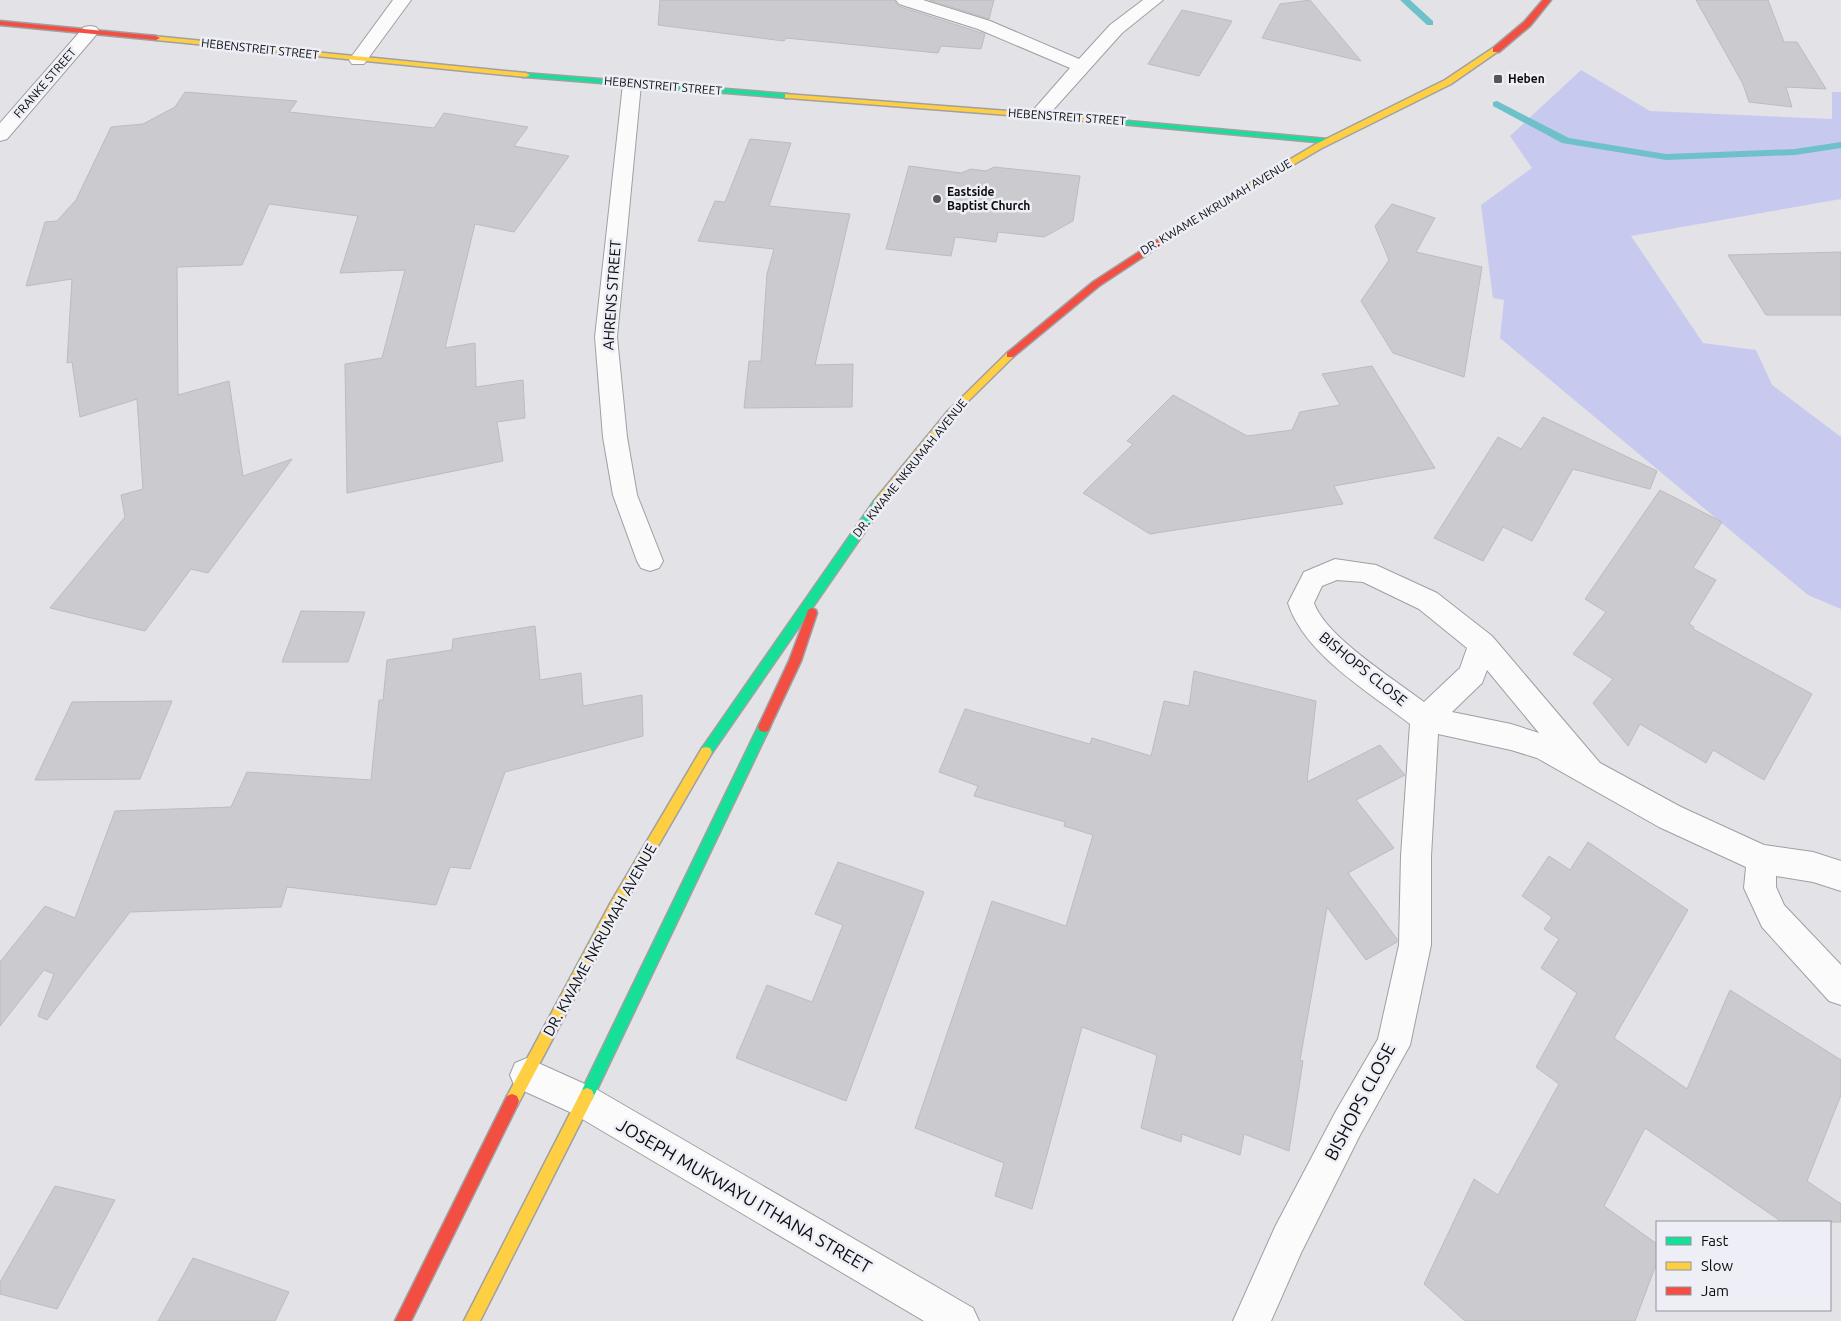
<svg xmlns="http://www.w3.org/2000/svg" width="1841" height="1321" viewBox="0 0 1841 1321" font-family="Ubuntu,sans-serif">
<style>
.green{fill:#c8c9ee}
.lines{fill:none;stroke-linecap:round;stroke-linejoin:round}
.stream{fill:#6ec1c9;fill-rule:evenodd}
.building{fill:#cbcbcf;stroke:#bcbcc0}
.lane-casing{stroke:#a0a0a3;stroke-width:2}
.street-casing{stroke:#a0a0a3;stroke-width:2}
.fast-casing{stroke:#a0a0a3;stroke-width:3}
.slow-casing{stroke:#a0a0a3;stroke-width:3}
.jam-casing{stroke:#a0a0a3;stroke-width:3}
.lane{fill:#fbfbfb;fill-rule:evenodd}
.street{fill:#fbfbfb;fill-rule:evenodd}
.fast{fill:#16e098;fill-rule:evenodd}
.slow{fill:#ffcf43;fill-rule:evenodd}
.jam{fill:#f24e42;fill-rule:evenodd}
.poi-dot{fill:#56575a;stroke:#edeef6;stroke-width:2}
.labels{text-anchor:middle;stroke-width:5;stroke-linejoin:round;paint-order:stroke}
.far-street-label{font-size:12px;fill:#0b0c0e;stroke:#edeef6}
.far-poi-label{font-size:12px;font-weight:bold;fill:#0b0c0e;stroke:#edeef6;text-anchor:start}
.street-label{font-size:15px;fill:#0b0c0e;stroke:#edeef6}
.near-street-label{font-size:18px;fill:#0b0c0e;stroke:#edeef6}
</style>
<rect width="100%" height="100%" fill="#e2e2e7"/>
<path class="green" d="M1581 70 1650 111 1832 119V92H1841V199L1631 236 1703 343 1756 350 1772 385 1841 437V609L1808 595 1500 338 1504 300 1493 298 1481 205 1532 168 1510 136Z"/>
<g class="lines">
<path class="stream" d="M1400 0H1410L1433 21V25H1427Z
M1497 101 1569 138 1666 154 1795 149 1841 142V148L1795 155 1666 160 1562 143 1493 106V102Z"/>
</g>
<path class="building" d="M660 0H894L898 6 985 34 981 49 941 46 938 53 786 38 784 41 658 25Z
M929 0H994L989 19Z
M1310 0 1361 61 1262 38 1280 4Z
M1696 0H1768L1784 42H1797L1826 89 1786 87 1792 107 1749 102 1743 84Z
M1182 10 1232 21 1199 76 1148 64Z
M185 92 297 101 289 112 434 128 444 113 528 127 514 146 569 156 514 232 475 224 445 348 475 343 476 387 523 380 525 418 497 422 503 461 347 493 345 364 382 358 405 270 340 273 358 216 269 204 242 265 177 267 178 395 229 381 243 476 292 459 208 573 191 569 145 631 50 608 125 517 121 495 143 489 137 399 80 417 72 362 67 363 72 279 26 286 45 222 57 221 76 200 111 127 143 124 175 107Z
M750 139 791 143 769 206 850 214 815 365 853 364 852 407 744 408 749 361H761L767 274 774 249 698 241 715 201 725 202Z
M909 166 961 173 971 169 986 171 994 167 1080 176 1073 221 1044 237 998 232 996 242 955 237 951 256 886 249Z
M1392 204 1435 218 1416 252 1482 267 1464 377 1393 353 1361 301 1389 260 1375 226Z
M1841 252V315H1766L1728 255Z
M1372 366 1435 468 1334 486 1343 504 1150 534 1083 493 1133 444 1127 441 1173 395 1247 436 1292 430 1300 412 1340 405 1322 374Z
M1543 417 1657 471 1650 489 1573 469 1532 541 1503 527 1483 561 1434 538 1498 437 1521 449Z
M1660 490 1722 522 1693 568 1716 580 1689 624 1694 627 1693 629 1812 694 1764 780 1713 750 1706 763 1640 724 1628 746 1593 703 1613 679 1573 654 1606 612 1585 599Z
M301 611 365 612 348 662H282Z
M535 626 540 680 581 673 583 706 642 695 643 736 505 772 470 869 450 867 436 905 287 887 281 907 130 912 47 1020 38 1016 54 974 44 970 0 1026V962L45 906 75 918 115 811 231 807 247 772 371 780 379 700H383L387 660 452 650 453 639Z
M1194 671 1316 701 1307 782 1380 745 1405 775 1356 800 1394 848 1348 873 1397 939V942L1366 960 1327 907 1300 1060 1303 1061 1289 1151 1244 1134 1240 1155 1182 1134 1181 1142 1141 1128 1157 1055 1082 1027 1032 1209 995 1196 1004 1163 915 1128 992 901 1066 926 1093 835 1064 826 1065 822 974 796 978 786 939 772 965 709 1090 744 1092 738 1151 756 1164 701 1189 706Z
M172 701 140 779 35 780 72 702Z
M1588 842 1688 910 1614 1038 1687 1089 1730 990 1841 1060V1095L1807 1181 1841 1204V1222H1782L1645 1128 1604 1206 1657 1244V1262L1635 1321H1465L1424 1284 1474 1179 1498 1195 1559 1084 1536 1067 1577 993 1541 968 1559 939 1544 929 1552 917 1522 896 1549 856 1570 870Z
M838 862 924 892 846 1101 736 1058 767 985 812 1002 843 925 815 914Z
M55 1186 115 1200 57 1309 0 1294V1282Z
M193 1258 289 1292 275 1321H158Z"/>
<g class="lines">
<g class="lane-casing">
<path id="lane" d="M896 0H923L990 21 1079 59 1110 25 1143 0H1163L1122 33 1045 119H1031L1029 115 1070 68 978 29 899 4Z"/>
</g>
<g class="street-casing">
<path id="street" d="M393 0H411L364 64H352L349 60Z
M90 26 96 27 99 31 96 35 7 139 0 141V123L84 27Z
M632 78 639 80 641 84 617 337 627 437 637 495 663 561 659 568 650 571 641 568 637 561 613 495 603 437 595 337 623 84 625 80Z
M1335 559 1376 565 1437 593 1492 636 1600 763 1681 807 1764 845 1813 852 1841 861V891L1813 882 1776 876V887L1784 905 1841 965V1005L1829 1001 1762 927 1744 888 1746 867 1659 827 1537 758 1511 750 1438 734 1431 856V945L1410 1045 1360 1135 1301 1253 1271 1321H1233L1275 1227 1336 1111 1378 1039 1399 945 1401 856 1410 724C1369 692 1304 654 1288 603L1304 572ZM1337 580 1363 582 1419 609 1467 648 1460 668 1424 702C1394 679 1326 637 1314 603L1322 586ZM1487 670 1539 733 1511 724 1452 712 1482 683Z
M527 1058 596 1089 973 1308 979 1321H924L572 1113 515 1087 510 1075 515 1063Z"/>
</g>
<g class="fast-casing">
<path id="fast" d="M523 73 788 94 792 96 788 98 526 77H523Z
M1095 118 1327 139 1331 141 1327 143 1098 122H1095Z
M878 500 882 501 883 504 882 507 710 756 706 757 702 756 700 752 702 748 874 501Z
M764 722 768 723 770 727 592 1100 587 1102 582 1100 580 1095 582 1090 760 723Z"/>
</g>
<g class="slow-casing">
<path id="slow" d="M153 36 526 73 530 75 526 77 156 40 152 38Z
M1493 48 1500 50 1451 84 1322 148 1205 216H1199L1198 214 1316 144 1445 80Z
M785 94 1098 118 1102 120 1098 122 788 98H785Z
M1010 352 1013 353V357L954 415 882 507H874L873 504 874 501 948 411 1007 353Z
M706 747 710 748 712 752 710 756 621 910 517 1106 512 1108 507 1106 505 1101 507 1096 611 902 702 748Z
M587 1088 592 1090 594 1095 592 1100 480 1321H464L582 1090Z"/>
</g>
<g class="jam-casing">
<path id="jam" d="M1543 0H1551L1530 26 1499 52H1493V48L1524 22Z
M0 21 156 36 160 38 156 40 0 25Z
M1202 211 1205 212V216L1099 286 1013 357H1007V353L1093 282Z
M812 608 816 610 817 613 801 661 768 731 764 732 760 731 758 727 789 661 807 613 808 610Z
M512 1094 517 1096 519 1101 517 1106 411 1321H395L507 1096Z"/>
</g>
<use href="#lane" class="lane"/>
<use href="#street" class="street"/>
<use href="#fast" class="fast"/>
<use href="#slow" class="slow"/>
<use href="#jam" class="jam"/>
</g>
<g class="poi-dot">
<rect x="1493" y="74" width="10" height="10" rx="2.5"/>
<circle cx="937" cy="199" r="5"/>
</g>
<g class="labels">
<g class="far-street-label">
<text transform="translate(260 49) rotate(6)" y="4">HEBENSTREIT STREET</text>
<text transform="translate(45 83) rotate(-49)" y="4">FRANKE STREET</text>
<text transform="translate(663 86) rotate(5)" y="4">HEBENSTREIT STREET</text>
<text transform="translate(1067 117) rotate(4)" y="4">HEBENSTREIT STREET</text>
<text transform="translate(1216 207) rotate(-31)" y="4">DR. KWAME NKRUMAH AVENUE</text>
<text transform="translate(910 468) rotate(-51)" y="4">DR. KWAME NKRUMAH AVENUE</text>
</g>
<g class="far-poi-label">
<text x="1508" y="83">Heben</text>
<text x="947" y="196">Eastside<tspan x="947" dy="14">Baptist Church</tspan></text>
</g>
<g class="street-label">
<text transform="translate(612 295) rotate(-86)" y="5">AHRENS STREET</text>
<text transform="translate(1363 669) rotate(39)" y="5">BISHOPS CLOSE</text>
<text transform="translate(600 940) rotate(-61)" y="5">DR. KWAME NKRUMAH AVENUE</text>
</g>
<g class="near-street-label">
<text transform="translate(1360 1102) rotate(-62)" y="6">BISHOPS CLOSE</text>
<text transform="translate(744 1196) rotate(30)" y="6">JOSEPH MUKWAYU ITHANA STREET</text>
</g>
</g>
<rect x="1656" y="1221" width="175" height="90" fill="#edeef6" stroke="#939499"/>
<rect x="1666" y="1237" width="25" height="8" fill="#16e098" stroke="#939499"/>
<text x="1701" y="1246" font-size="15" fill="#0b0c0e">Fast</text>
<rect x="1666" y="1262" width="25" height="8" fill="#ffcf43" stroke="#939499"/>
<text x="1701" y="1271" font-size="15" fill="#0b0c0e">Slow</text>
<rect x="1666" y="1287" width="25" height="8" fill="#f24e42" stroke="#939499"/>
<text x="1701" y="1296" font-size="15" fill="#0b0c0e">Jam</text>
</svg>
